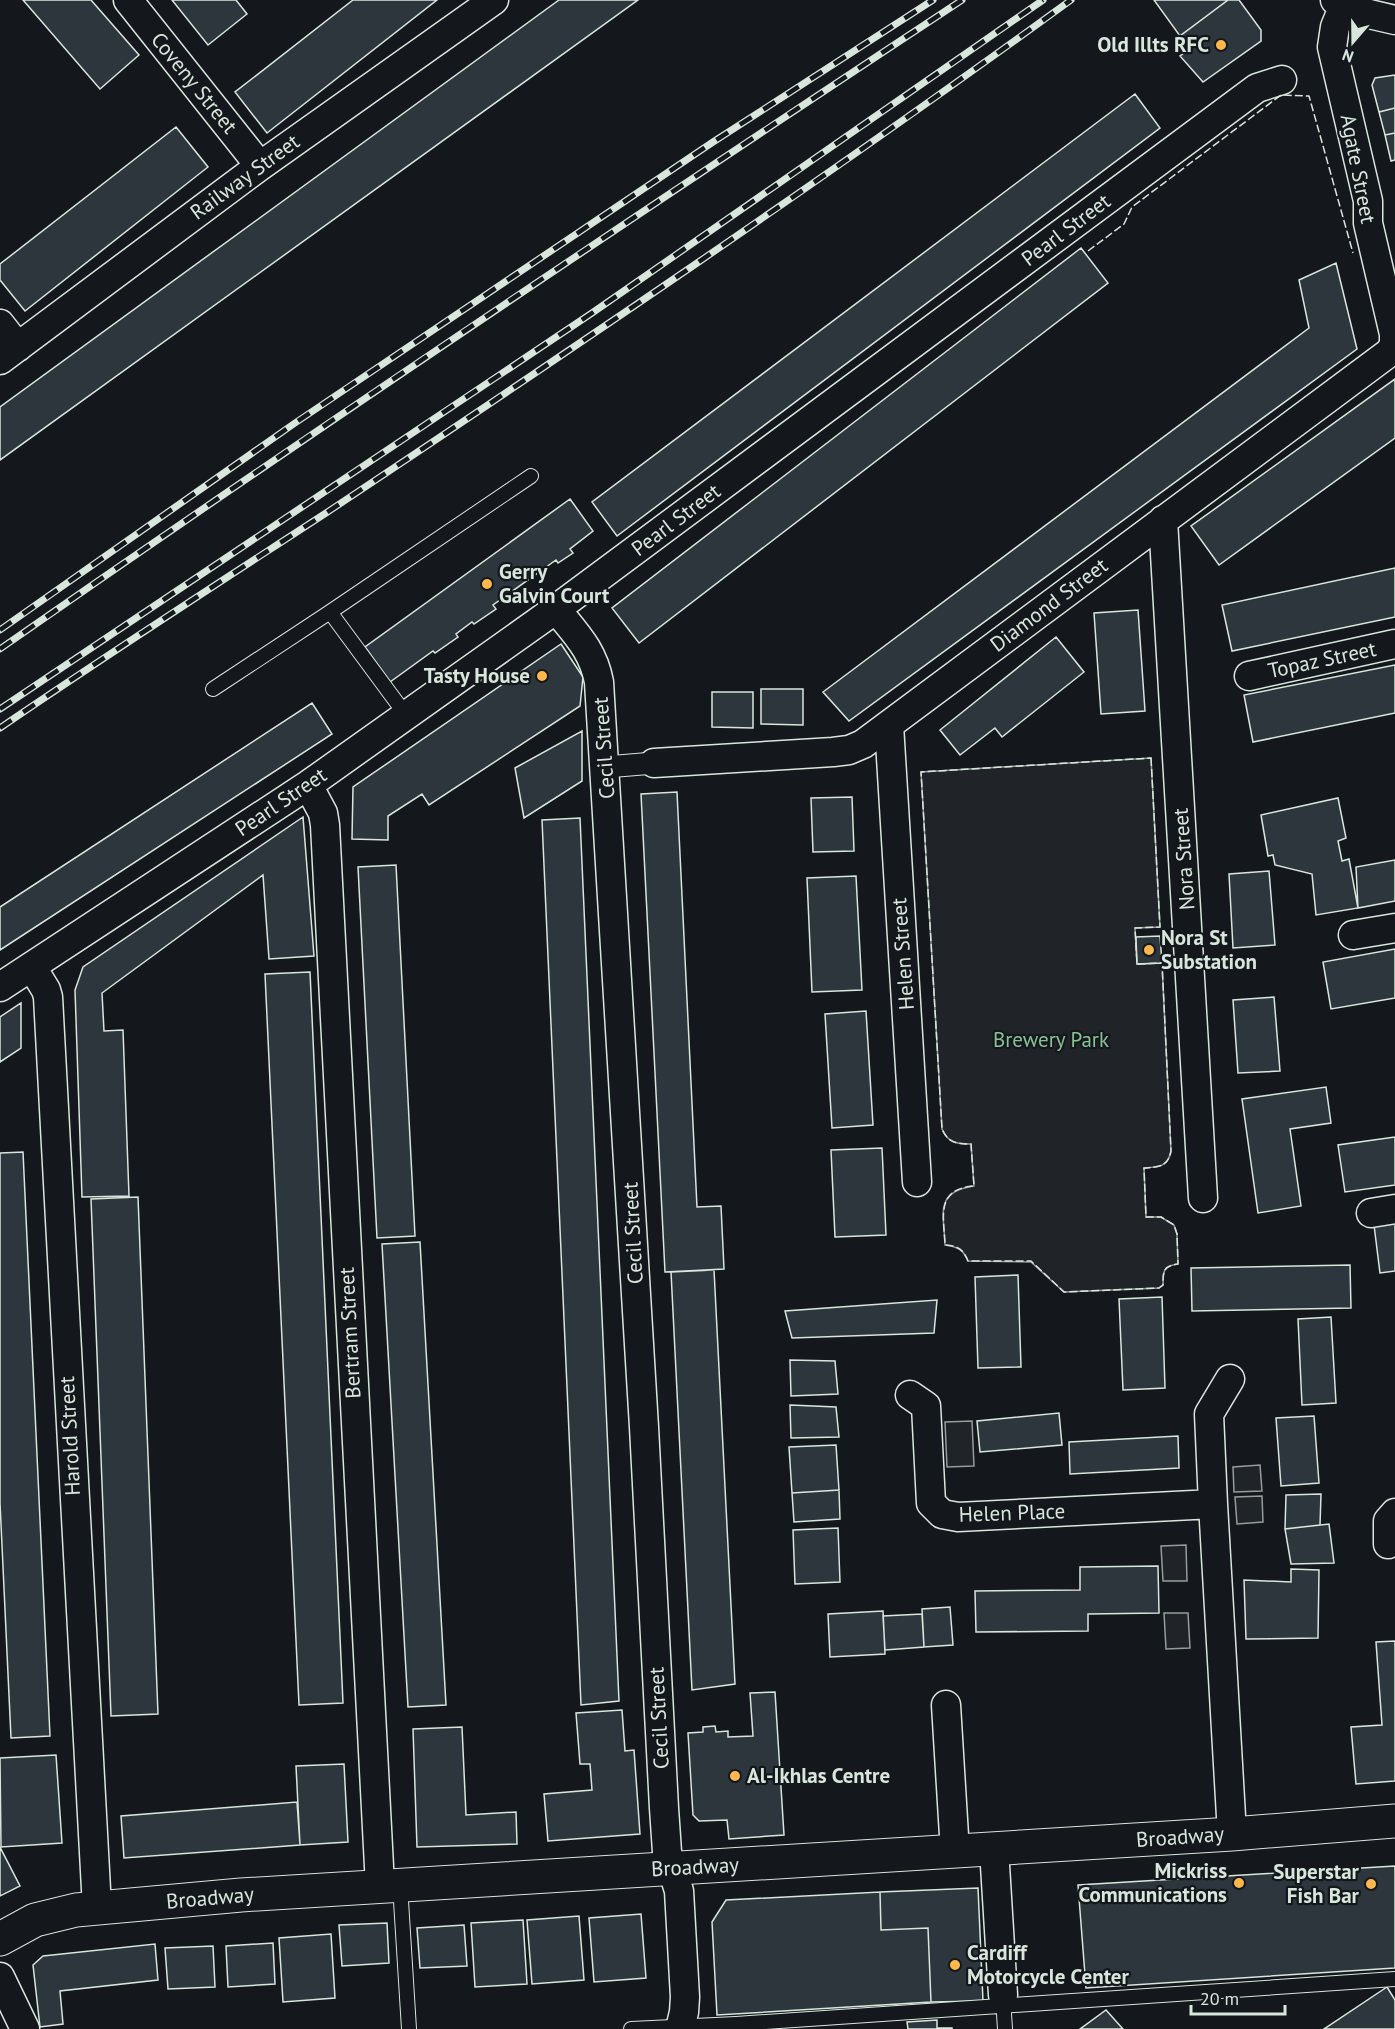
<svg xmlns="http://www.w3.org/2000/svg" width="1395" height="2029" viewBox="0 0 1395 2029" font-family="'PT Sans',sans-serif">
<style>
.green{fill:#202428;stroke:#939e99;stroke-width:1.5}
.building{fill:#2c363c;stroke:#d8e6dc;stroke-width:1.5}
.lines{fill:none;stroke-linecap:round;stroke-linejoin:round}
.service-casing{stroke:#d8e6dc;stroke-width:16}
.pedestrian-casing{stroke:#d8e6dc;stroke-width:23}
.minor-casing{stroke:#d8e6dc;stroke-width:31}
.secondary-casing{stroke:#d8e6dc;stroke-width:35}
.service{stroke:#14181c;stroke-width:14}
.pedestrian{stroke:#14181c;stroke-width:21}
.minor{stroke:#14181c;stroke-width:28}
.secondary{stroke:#14181c;stroke-width:33}
.rail-casing{stroke:#d8e6dc;stroke-width:7}
.rail{stroke:#14181c;stroke-width:4.5;stroke-dasharray:14;stroke-linecap:butt}
.fence{stroke:#d8e6dc;stroke-width:1.5;stroke-dasharray:8 3;stroke-linecap:butt}
.poi-dot{fill:#ffb74d;stroke:#14181c;stroke-width:2}
.labels{text-anchor:middle;stroke-width:4.5;stroke-linejoin:round;paint-order:stroke}
.poi-label{font-size:21px;font-weight:bold;fill:#d8e6dc;stroke:#14181c;text-anchor:end}
.street-label{font-size:21px;fill:#d8e6dc;stroke:#14181c}
.park-label{font-size:21px;fill:#8ac095;stroke:#14181c}
</style>
<rect width="100%" height="100%" fill="#14181c"/>
<path class="green" d="M1151 758 1160 927 1135 928 1137 964 1162 963 1171 1151C1168 1167 1159 1167 1144 1168L1146 1217H1161L1174 1225 1177 1234 1178 1264C1163 1266 1163 1271 1163 1285L1159 1288 1064 1292 1031 1262 968 1261C963 1249 958 1247 945 1245 944 1213 934 1192 974 1186L971 1144C957 1144 948 1143 942 1129L921 772Z
M972 1421 974 1466 947 1467 945 1422Z
M1260 1465 1262 1491 1234 1492 1233 1467Z
M1262 1496 1263 1522 1237 1524 1235 1497Z
M1186 1545 1187 1581H1163L1161 1546Z
M1164 1613H1188L1190 1648 1166 1649Z"/>
<path class="building" d="M23 0H91L139 55 100 89Z
M172 0H236L247 14 208 45Z
M353 0H437L267 133 235 92Z
M559 0H638L0 460V407Z
M1154 0H1228L1180 36Z
M1228 0H1239L1261 30V41L1203 82 1180 56 1190 49 1180 36Z
M1395 75V108L1379 112 1372 85 1375 78Z
M1135 94 1160 128 617 536 592 502Z
M1395 108V133L1385 135 1379 112Z
M176 127 208 167 25 311 0 280V264Z
M1395 133V160L1391 161 1385 135Z
M1081 248 1108 283 639 643 612 608Z
M1336 263 1357 349 849 721 823 692 1309 328 1299 280Z
M1395 379V438L1219 565 1191 526Z
M570 499 593 531 570 549 573 553 558 563 556 560 493 605 496 609 474 624 472 622 456 634 458 637 435 653 433 651 390 682 365 647Z
M1395 568V617L1232 651 1222 605Z
M1138 610 1145 711 1101 714 1094 613Z
M1056 637 1084 672 1002 737 995 728 960 755 940 730Z
M561 644 583 677 580 706 429 805 422 794 388 816V840L352 839 353 787Z
M1395 665V713L1253 742 1244 695Z
M761 689H803V725L761 724Z
M712 692H753V728L712 727Z
M312 703 332 734 0 950V907Z
M582 731V781L524 818 515 768Z
M677 792 697 1207 721 1206 724 1269 665 1272 641 794Z
M852 797 854 851 813 852 811 798Z
M1338 798 1346 838 1338 841 1342 861 1349 859 1358 908 1316 915 1312 874 1275 865 1273 855 1268 856 1261 815Z
M303 817 314 956 269 959 263 875 102 993 104 1031 123 1030 129 1196 82 1197 75 990 83 967Z
M580 818 619 1701 581 1705 542 820Z
M1395 860V901L1358 908 1356 867Z
M396 865 415 1236 377 1238 358 867Z
M1269 871 1275 945 1233 948 1229 874Z
M856 876 862 990 812 992 807 878Z
M1160 936 1162 963 1137 964 1136 937Z
M1395 949V998L1331 1009 1323 962Z
M310 972 343 1703 299 1705 265 974Z
M1274 997 1280 1071 1238 1073 1233 1000Z
M21 1003V1048L0 1062V1017Z
M866 1011 873 1125 832 1128 825 1014Z
M1326 1087 1331 1123 1290 1129 1301 1206 1258 1213 1242 1099Z
M1395 1137V1185L1345 1192 1338 1145Z
M882 1148 886 1235 835 1237 831 1150Z
M23 1152 50 1736 11 1738 0 1503V1153Z
M138 1197 158 1714 111 1716 91 1199Z
M1395 1223V1271L1380 1273 1374 1225Z
M420 1242 446 1705 408 1707 382 1244Z
M1350 1265 1351 1308 1192 1311 1191 1268Z
M714 1270 735 1684 692 1690 671 1272Z
M1018 1275 1021 1367 978 1368 975 1277Z
M1162 1297 1165 1388 1123 1390 1119 1299Z
M937 1300 934 1333 792 1338 785 1311Z
M1331 1317 1336 1403 1302 1405 1298 1319Z
M790 1360 835 1361 838 1394 791 1396Z
M790 1405 836 1407 839 1437 791 1438Z
M1059 1413 1062 1445 980 1452 977 1421Z
M1314 1416 1319 1483 1281 1486 1276 1418Z
M1178 1436 1179 1468 1070 1474 1069 1442Z
M836 1445 839 1490 792 1493 789 1447Z
M839 1490 840 1519 794 1522 792 1493Z
M1321 1494 1320 1525 1285 1529 1286 1495Z
M1329 1524 1334 1563 1291 1564 1285 1529Z
M838 1528 840 1582 795 1584 793 1530Z
M1158 1566 1159 1613 1088 1614V1631L976 1632 975 1591 1080 1590V1567Z
M1291 1569 1319 1570 1318 1638 1246 1639 1244 1580 1291 1582Z
M950 1607 953 1645 924 1647 922 1609Z
M883 1611 885 1654 830 1657 828 1614Z
M922 1614 924 1647 885 1650 883 1616Z
M1395 1641V1781L1356 1784 1351 1727 1382 1725 1376 1642Z
M775 1692 784 1835 729 1839 727 1820 699 1821 693 1815 688 1733 703 1732V1727L715 1726 716 1732 728 1731V1737L753 1736 750 1693Z
M622 1710 625 1751 634 1750 640 1834 548 1841 544 1794 592 1790 590 1764H580L576 1713Z
M462 1727 466 1815 516 1812 517 1844 417 1847 413 1729Z
M56 1755 62 1843 1 1847 0 1758Z
M344 1764 348 1842 300 1845 296 1766Z
M297 1802 300 1845 124 1858 121 1816Z
M0 1847 20 1886 0 1896Z
M1395 1866V1968L1086 1988 1078 1885Z
M978 1888 983 2001 931 2002 928 1928 881 1930 880 1892Z
M880 1892 881 1930 928 1928 931 2002 717 2015 712 1922 726 1900Z
M641 1914 646 1978 594 1982 589 1918Z
M579 1916 584 1980 532 1984 527 1920Z
M523 1920 527 1984 475 1987 471 1923Z
M387 1923 389 1963 342 1966 339 1925Z
M464 1925 467 1966 420 1968 417 1928Z
M331 1934 335 1998 283 2002 279 1938Z
M273 1943 275 1984 228 1987 226 1946Z
M155 1944 158 1980 60 1991 63 2024 40 2027 33 1965 43 1956Z
M213 1946 215 1987 168 1989 165 1948Z
M1387 1987 1395 2000V2029H1324Z
M1106 2010 1123 2029H1080Z
M937 2020V2028H952V2029H908L907 2022Z"/>
<g class="lines">
<g class="service-casing">
<path id="service" d="M213 689 330 612
M406 715 330 612 531 476
M400 1885 409 2029
M1003 1998 1005 2029
M631 2029 736 2024 1395 1979"/>
</g>
<g class="pedestrian-casing">
<path id="pedestrian" d="M606 767 654 763"/>
</g>
<g class="minor-casing">
<path id="minor" d="M128 0 260 166
M1335 0 1369 14 1395 20
M0 324 18 347
M0 360 260 166 494 0
M1163 520 1203 1198
M556 609C576 634 593 650 599 682L644 1427 664 1808 667 1852 679 1891 685 1997 684 2012 680 2029
M1249 676 1395 644
M889 725 917 1182
M654 763 833 752 849 750 863 744 1390 352 1394 344V334L1368 223V201L1332 47 1335 27 1344 5
M308 785 323 813 325 825 380 1886
M1353 935 1395 928
M32 967 46 990 48 997 97 1908
M0 987 308 785 556 609 1257 88 1282 80
M1371 1213 1395 1209
M910 1395 926 1406 931 1503 942 1514 958 1517 1213 1504 1209 1414 1230 1379
M1213 1504 1232 1834
M1388 1544V1521L1395 1513
M946 1705 955 1852
M994 1849 1003 1995
M0 1977 25 2029"/>
</g>
<g class="secondary-casing">
<path id="secondary" d="M0 1939 35 1920 76 1910 241 1895 1232 1834 1395 1821"/>
</g>
<use href="#service" class="service"/>
<use href="#pedestrian" class="pedestrian"/>
<use href="#minor" class="minor"/>
<use href="#secondary" class="secondary"/>
<g class="rail-casing">
<path id="rail" d="M0 630 295 423 713 142 933 0
M0 649C317 428 639 213 962 0
M0 709 592 313 1043 0
M0 728C108 654 217 584 326 513 577 346 827 177 1071 0"/>
</g>
<use href="#rail" class="rail"/>
<path class="fence" d="M1088 251 1124 224 1132 207 1281 95 1309 96 1353 253
M1151 758 1160 927 1135 928 1137 964 1162 963 1171 1151C1168 1167 1159 1167 1144 1168L1146 1217H1161L1174 1225 1177 1234 1178 1264C1163 1266 1163 1271 1163 1285L1159 1288 1064 1292 1031 1261H968C963 1249 958 1246 945 1245 944 1217 935 1189 974 1186L971 1144C957 1144 948 1143 942 1129L921 772Z"/>
</g>
<g class="poi-dot">
<circle cx="1221" cy="45" r="6"/>
<circle cx="487" cy="584" r="6"/>
<circle cx="542" cy="676" r="6"/>
<circle cx="1149" cy="950" r="6"/>
<circle cx="735" cy="1776" r="6"/>
<circle cx="1239" cy="1883" r="6"/>
<circle cx="1371" cy="1884" r="6"/>
<circle cx="955" cy="1965" r="6"/>
</g>
<g class="labels">
<g class="poi-label">
<text x="1209" y="52">Old Illts RFC</text>
<text x="499" y="579" text-anchor="start">Gerry<tspan x="499" dy="24">Galvin Court</tspan></text>
<text x="530" y="683">Tasty House</text>
<text x="1161" y="945" text-anchor="start">Nora St<tspan x="1161" dy="24">Substation</tspan></text>
<text x="747" y="1783" text-anchor="start">Al-Ikhlas Centre</text>
<text x="1227" y="1878">Mickriss<tspan x="1227" dy="24">Communications</tspan></text>
<text x="1359" y="1879">Superstar<tspan x="1359" dy="24">Fish Bar</tspan></text>
<text x="967" y="1960" text-anchor="start">Cardiff<tspan x="967" dy="24">Motorcycle Center</tspan></text>
</g>
<g class="street-label">
<text transform="translate(194 83) rotate(51)" y="7">Coveny Street</text>
<text transform="translate(1358 169) rotate(79)" y="7">Agate Street</text>
<text transform="translate(245 177) rotate(-36)" y="7">Railway Street</text>
<text transform="translate(1066 230) rotate(-37)" y="7">Pearl Street</text>
<text transform="translate(676 520) rotate(-37)" y="7">Pearl Street</text>
<text transform="translate(1049 605) rotate(-37)" y="7">Diamond Street</text>
<text transform="translate(1322 660) rotate(-12)" y="7">Topaz Street</text>
<text transform="translate(604 748) rotate(-94)" y="7">Cecil Street</text>
<text transform="translate(281 802) rotate(-34)" y="7">Pearl Street</text>
<text transform="translate(1184 859) rotate(-94)" y="7">Nora Street</text>
<text transform="translate(903 954) rotate(-94)" y="7">Helen Street</text>
<text transform="translate(633 1233) rotate(-93)" y="7">Cecil Street</text>
<text transform="translate(350 1333) rotate(-93)" y="7">Bertram Street</text>
<text transform="translate(70 1436) rotate(-93)" y="7">Harold Street</text>
<text transform="translate(1012 1513) rotate(-2)" y="7">Helen Place</text>
<text transform="translate(659 1718) rotate(-93)" y="7">Cecil Street</text>
<text transform="translate(1180 1837) rotate(-4)" y="7">Broadway</text>
<text transform="translate(695 1867) rotate(-3)" y="7">Broadway</text>
<text transform="translate(210 1898) rotate(-5)" y="7">Broadway</text>
</g>
<g class="park-label">
<text x="1051" y="1047">Brewery Park</text>
</g>
</g>
<g transform="translate(1353 42) rotate(200)" stroke="#14181c" stroke-width="4.5" paint-order="stroke">
<path d="M0-4.5L10 22L0 15L-10 22Z" fill="#d8e6dc"/>
<text y="-9" font-size="16" font-weight="bold" text-anchor="middle" fill="#d8e6dc">N</text>
</g>
<path d="M1191 2005v9h94v-9" fill="none" stroke="#d8e6dc" stroke-width="3"/>
<text x="1200" y="2005" font-size="18" fill="#d8e6dc" stroke="#14181c" stroke-width="4.5" paint-order="stroke">20 m</text>
</svg>
